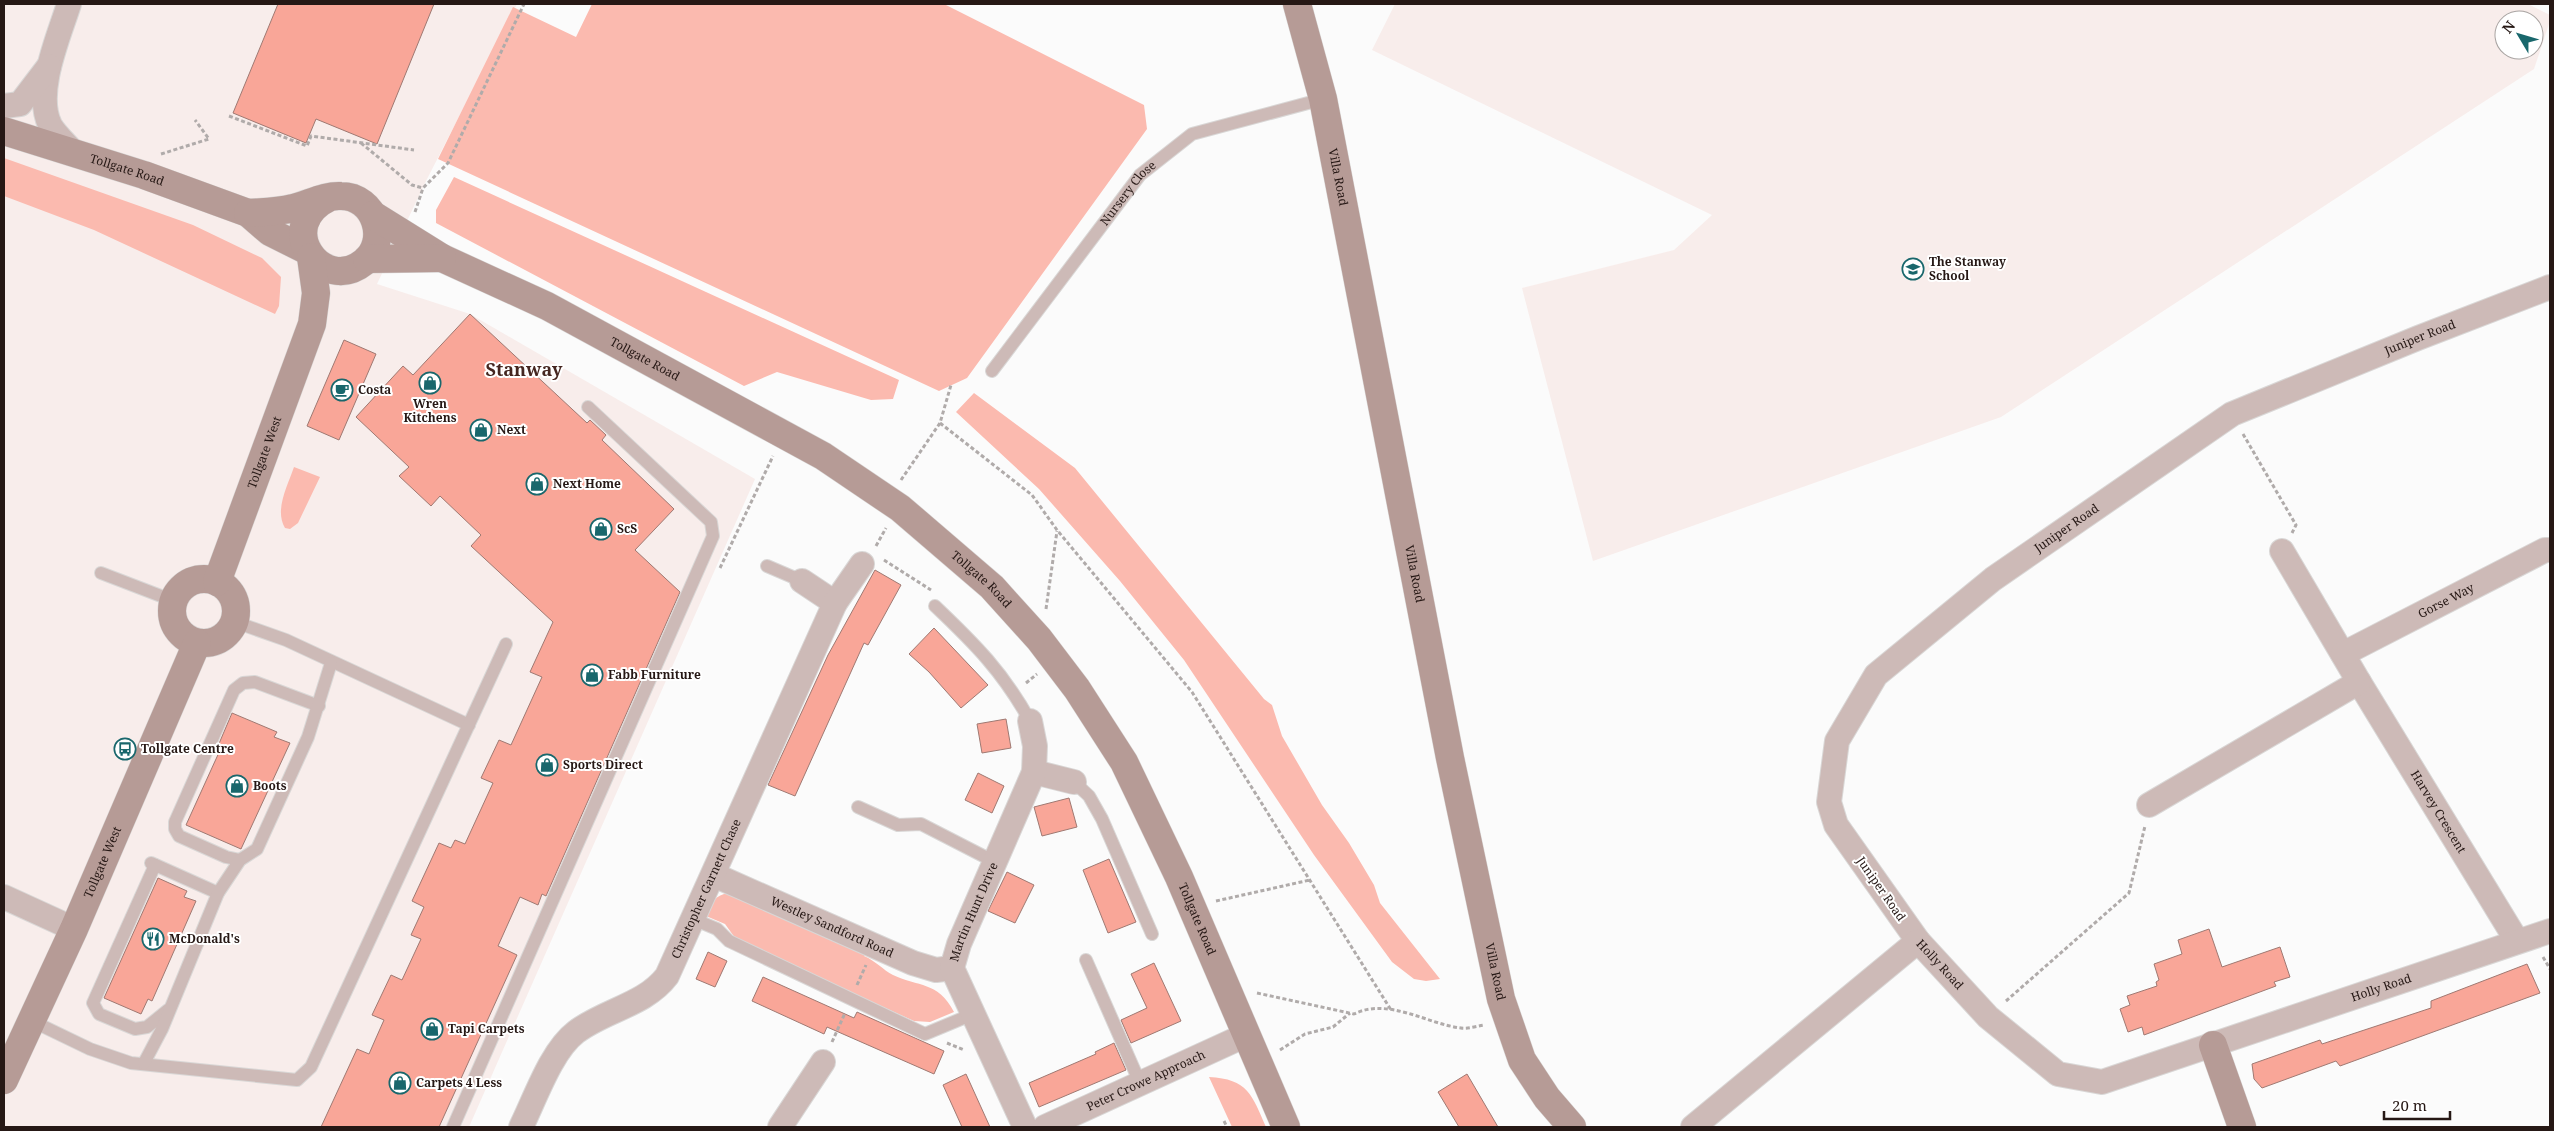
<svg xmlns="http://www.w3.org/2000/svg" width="2554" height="1131" viewBox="0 0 2554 1131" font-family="'Noto Serif',serif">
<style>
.built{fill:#f8edeb;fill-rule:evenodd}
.green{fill:#fbbaaf}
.building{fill:#f9a698;stroke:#9f7972}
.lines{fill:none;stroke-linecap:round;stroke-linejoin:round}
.lane-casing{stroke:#d9d7d6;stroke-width:14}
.street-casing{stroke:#d9d7d6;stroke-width:26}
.secondary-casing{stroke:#d9d7d6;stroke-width:29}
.path{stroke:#b0abaa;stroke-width:3;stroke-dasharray:4 2.5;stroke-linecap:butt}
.lane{stroke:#cdbab7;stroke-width:12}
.street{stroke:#cdbab7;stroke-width:24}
.secondary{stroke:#b69b96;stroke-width:28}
.labels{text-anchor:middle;stroke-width:4;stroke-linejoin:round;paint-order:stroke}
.street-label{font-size:12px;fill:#261815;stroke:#fff}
.poi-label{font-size:12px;font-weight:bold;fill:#261815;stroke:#fff;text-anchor:start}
.district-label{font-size:18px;font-weight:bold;fill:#452620;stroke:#fff}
</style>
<rect width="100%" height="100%" fill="#fbfbfb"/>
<path class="built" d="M4 4H517L426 181 377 284 470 314 755 479 469 1127H4Z
M1395 4H2528L2550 15V21L2534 69 2001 417 1593 561 1522 288 1674 250 1712 215 1372 50ZM2504 20H2534V50H2504Z"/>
<path class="green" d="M592 4H944L1144 105 1147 129 967 378 939 391 438 159 513 7 576 37Z
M4 158 193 225 262 258 281 277 279 306 275 314 94 230 4 196Z
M454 177 899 380 893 399 871 400 777 372 744 386 436 223V210Z
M974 393 1075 468 1264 699 1272 705 1282 736 1322 805 1349 843 1374 885 1380 903 1440 979 1426 981 1414 979 1392 962 1314 855 1184 660 1120 581 1039 489 956 412Z
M294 467 320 477 298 523 290 529 285 528C274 510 288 485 294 467Z
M724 894H734L844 946 861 945 867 948 864 956C876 961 883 970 893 975 918 987 938 981 954 1012L930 1022 914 1021 738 942 725 924 706 916C711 906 713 897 724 894Z
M1209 1077C1248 1079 1252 1095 1266 1127H1232Z"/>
<path class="building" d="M278 4H434L377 144 316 119 306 143 233 113Z
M470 314 587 423 590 420 606 435 602 440 674 509 635 550 680 592 546 896 542 894 538 905 520 897 498 946 517 955 439 1127H321L357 1049 369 1054 376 1038 384 1020 372 1015 391 975 402 980 421 939 411 935 424 907 412 901 439 843 451 848 455 840 465 844 493 783 481 778 499 740 511 745 542 677 530 672 553 622 471 546 481 535 440 496 431 506 399 476 409 467 356 417 403 366 413 375Z
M344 340 376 354 339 440 307 426Z
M875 570 901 585 868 645 864 643 795 796 768 785 828 655Z
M934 628 988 685 961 708 929 672 909 654Z
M232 713 277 732 274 737 290 743 241 849 186 825 221 748 218 746Z
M1006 719 1011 748 982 753 977 724Z
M978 773 1004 786 992 813 965 800Z
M1069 798 1077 827 1042 836 1034 807Z
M1109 859 1136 922 1108 933 1083 870Z
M1007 872 1034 885 1015 923 988 911Z
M158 878 187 891 184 897 196 901 152 1001 148 999 141 1014 104 998Z
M2209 929 2222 967 2280 947 2290 977 2274 982 2276 986 2144 1035 2142 1027 2128 1032 2120 1009 2130 1005 2127 996 2157 986 2156 982 2159 980 2154 964 2182 954 2178 940Z
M708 952 727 961 715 987 696 979Z
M1154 963 1181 1021 1131 1043 1121 1020 1147 1008 1131 974Z
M2527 964 2540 993 2340 1066 2336 1061 2262 1088 2254 1079 2252 1064 2320 1040 2322 1044 2431 1008V1001Z
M763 977 854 1018 857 1012 944 1051 934 1074 827 1027 824 1034 752 1001Z
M1114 1043 1126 1070 1039 1107 1029 1083 1096 1054 1095 1052Z
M966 1074 990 1127H962L943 1085Z
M1467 1074 1498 1127H1459L1438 1092Z"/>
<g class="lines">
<g class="lane-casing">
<g id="lane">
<path id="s1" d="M992 371 1140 175 1192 134 1323 99"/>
<path d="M767 566 802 581"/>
<path d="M101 573 174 601"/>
<path d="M935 606C975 644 1003 672 1030 721"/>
<path d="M235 622 286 640 469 725"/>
<path d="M1074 782 1089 796 1102 819 1152 934"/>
<path d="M858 807 898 825 921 824 995 862"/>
<path d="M240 860 226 857 179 836 175 829V822L234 690 243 683 255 682 319 706"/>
<path d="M151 863 218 893"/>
<path d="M155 865 93 1003 99 1014 135 1029 147 1027 168 1010"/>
<path d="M693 919 717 929 729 941 925 1034 973 1014"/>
<path d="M1086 960 1140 1083"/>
<path d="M32 1021 90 1049 131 1063 297 1080 311 1067 506 644"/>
<path d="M144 1063 162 1029 218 893 240 860 257 849 308 737 331 663"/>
<path d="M453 1127 713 536 711 522 588 407"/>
</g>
</g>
<g class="street-casing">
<g id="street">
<path d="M69 4C59 36 34 92 50 125 55 134 66 144 73 152"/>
<path d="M4 106 20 104 49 66"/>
<path id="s2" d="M2282 551 2359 682 2517 941"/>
<path d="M802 581 835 603"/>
<path id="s3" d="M2343 654 2545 550H2550"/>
<path d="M1034 772 1074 782"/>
<path d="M2149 805 2359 682"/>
<path id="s4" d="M714 875 913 963 936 970 952 968"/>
<path d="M4 897 74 929"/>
<path id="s5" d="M1918 941 1836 825 1829 802 1837 741 1876 675 1993 579 2232 414 2418 338 2550 287"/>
<path id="s6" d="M521 1127C535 1099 551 1051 576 1032 605 1010 645 1005 667 976L835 603 862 564"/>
<path d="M780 1127 823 1062"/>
<path id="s7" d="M1025 1127 952 968 959 944 1034 772 1035 746 1030 721"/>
<path id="s8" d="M1045 1127 1246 1035"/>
<path id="s9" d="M1693 1127 1918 941 1988 1017 2058 1074 2102 1082 2550 931"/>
</g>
</g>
<g class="secondary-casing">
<g id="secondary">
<path id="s10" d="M1297 4 1323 99 1450 758 1501 999 1522 1060 1547 1098 1572 1127"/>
<path id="s11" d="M4 131 144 175 248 213 270 232 306 250"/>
<path d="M248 213C263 212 279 212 293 208 309 204 325 195 341 196 375 196 390 241 364 262 322 296 271 225 330 197"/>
<path id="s12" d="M373 215 442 258 547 306 823 456 900 508 992 587 1039 639 1077 689 1124 762 1179 877 1286 1127"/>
<path d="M367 259 442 258"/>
<circle cx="204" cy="611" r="32"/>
<path id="s13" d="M217 582 312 324 316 293 311 257"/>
<path d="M2213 1045 2242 1127"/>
<path id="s14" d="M4 1080 74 929 197 643"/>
</g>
</g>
<path class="path" d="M229 116 307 146 311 136 414 150
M361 143 412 185 423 188
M161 154 209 139 195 120
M415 212 423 188 448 163 524 4
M940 423 1032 495 1057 530 1192 692 1391 1010
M2243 434 2296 525 2292 533
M901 480 940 423 951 385
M876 546 886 528
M884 560 931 590
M720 568 773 456
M1046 609 1057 531
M1026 683 1037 674
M1216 901 1310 880
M2543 957 2550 969
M857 985 866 965
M1257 993 1354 1014C1388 997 1427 1024 1461 1028 1468 1029 1477 1026 1484 1025
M2006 1001 2129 893 2145 826
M832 1042 845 1013
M947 1043 964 1050
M1280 1050 1305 1034 1333 1027 1350 1013
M1224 1121 1227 1127"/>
<use href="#lane" class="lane"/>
<use href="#street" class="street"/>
<use href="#secondary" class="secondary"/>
</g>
<defs>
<g id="school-ring" transform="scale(1.125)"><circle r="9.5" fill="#fff" stroke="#19676c" stroke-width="1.5"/><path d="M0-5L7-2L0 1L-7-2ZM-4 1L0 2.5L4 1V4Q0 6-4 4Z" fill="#19676c"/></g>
<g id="shop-ring" transform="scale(1.125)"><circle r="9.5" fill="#fff" stroke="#19676c" stroke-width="1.5"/><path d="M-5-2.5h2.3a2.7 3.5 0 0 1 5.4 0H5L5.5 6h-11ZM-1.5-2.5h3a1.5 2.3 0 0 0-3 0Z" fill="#19676c"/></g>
<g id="cafe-ring" transform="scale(1.125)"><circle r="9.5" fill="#fff" stroke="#19676c" stroke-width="1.5"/><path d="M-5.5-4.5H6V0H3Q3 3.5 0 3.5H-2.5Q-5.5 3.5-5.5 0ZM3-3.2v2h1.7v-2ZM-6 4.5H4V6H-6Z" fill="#19676c"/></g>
<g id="bus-ring" transform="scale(1.125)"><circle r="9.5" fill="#fff" stroke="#19676c" stroke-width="1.5"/><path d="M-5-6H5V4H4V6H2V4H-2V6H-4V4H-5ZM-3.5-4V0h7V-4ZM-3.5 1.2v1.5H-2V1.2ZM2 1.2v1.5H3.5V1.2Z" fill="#19676c"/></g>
<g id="restaurant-ring" transform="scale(1.125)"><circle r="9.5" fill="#fff" stroke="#19676c" stroke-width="1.5"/><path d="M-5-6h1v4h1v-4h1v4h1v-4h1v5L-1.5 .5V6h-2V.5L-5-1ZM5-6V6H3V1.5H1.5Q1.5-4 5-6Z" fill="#19676c"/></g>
</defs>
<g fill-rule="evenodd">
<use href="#school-ring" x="1913" y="269"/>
<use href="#shop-ring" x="430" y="383"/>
<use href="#cafe-ring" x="342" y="390"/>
<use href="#shop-ring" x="481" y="430"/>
<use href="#shop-ring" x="537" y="484"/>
<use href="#shop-ring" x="601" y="529"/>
<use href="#shop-ring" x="592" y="675"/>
<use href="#bus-ring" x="125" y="749"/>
<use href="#shop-ring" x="547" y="765"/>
<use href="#shop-ring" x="237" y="786"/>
<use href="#restaurant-ring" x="153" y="939"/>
<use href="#shop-ring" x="432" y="1029"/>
<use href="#shop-ring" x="400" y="1083"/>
</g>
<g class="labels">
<g class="street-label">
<text dy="4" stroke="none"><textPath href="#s11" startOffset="129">Tollgate Road</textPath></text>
<text dy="4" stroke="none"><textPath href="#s10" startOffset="178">Villa Road</textPath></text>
<text dy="4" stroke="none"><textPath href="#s1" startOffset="224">Nursery Close</textPath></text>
<text dy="4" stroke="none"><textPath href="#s5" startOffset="949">Juniper Road</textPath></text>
<text dy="4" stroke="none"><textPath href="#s12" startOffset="308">Tollgate Road</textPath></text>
<text dy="4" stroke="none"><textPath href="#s13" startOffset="138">Tollgate West</textPath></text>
<text dy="4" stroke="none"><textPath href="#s5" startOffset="545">Juniper Road</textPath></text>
<text dy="4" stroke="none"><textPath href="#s10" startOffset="582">Villa Road</textPath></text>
<text dy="4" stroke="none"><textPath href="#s12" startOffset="712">Tollgate Road</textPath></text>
<text dy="4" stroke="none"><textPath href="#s3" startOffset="116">Gorse Way</textPath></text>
<text dy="4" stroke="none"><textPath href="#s2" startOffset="304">Harvey Crescent</textPath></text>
<text dy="4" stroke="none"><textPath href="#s14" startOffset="239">Tollgate West</textPath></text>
<text dy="4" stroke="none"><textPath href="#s6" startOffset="314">Christopher Garnett Chase</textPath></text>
<text transform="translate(1881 889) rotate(55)" y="4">Juniper Road</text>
<text dy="4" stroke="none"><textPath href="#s7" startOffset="235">Martin Hunt Drive</textPath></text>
<text dy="4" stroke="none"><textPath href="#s12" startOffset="1118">Tollgate Road</textPath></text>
<text dy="4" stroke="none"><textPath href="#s4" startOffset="129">Westley Sandford Road</textPath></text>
<text dy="4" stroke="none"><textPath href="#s9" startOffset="324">Holly Road</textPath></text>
<text dy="4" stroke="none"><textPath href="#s10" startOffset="988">Villa Road</textPath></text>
<text dy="4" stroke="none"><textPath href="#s9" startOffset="825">Holly Road</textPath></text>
<text dy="4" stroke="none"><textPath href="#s8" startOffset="111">Peter Crowe Approach</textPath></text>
</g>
<g class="poi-label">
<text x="1929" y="266">The Stanway<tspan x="1929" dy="14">School</tspan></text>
<text x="358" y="394">Costa</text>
<text x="430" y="408" text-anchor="middle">Wren<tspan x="430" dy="14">Kitchens</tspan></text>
<text x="497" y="434">Next</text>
<text x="553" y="488">Next Home</text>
<text x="617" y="533">ScS</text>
<text x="608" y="679">Fabb Furniture</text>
<text x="141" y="753">Tollgate Centre</text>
<text x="563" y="769">Sports Direct</text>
<text x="253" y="790">Boots</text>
<text x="169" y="943">McDonald's</text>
<text x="448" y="1033">Tapi Carpets</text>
<text x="416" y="1087">Carpets 4 Less</text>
</g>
<g class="district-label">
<text x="524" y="376">Stanway</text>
</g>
</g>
<rect width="2554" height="1131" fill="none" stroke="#261815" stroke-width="10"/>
<g transform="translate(2519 35) rotate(308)"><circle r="24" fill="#ffffff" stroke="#a8a3a1"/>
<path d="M0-4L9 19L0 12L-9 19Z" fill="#19676c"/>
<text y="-8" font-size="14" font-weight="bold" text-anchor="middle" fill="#261815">N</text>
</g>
<path d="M2384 1111v8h66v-8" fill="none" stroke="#261815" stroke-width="2.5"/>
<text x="2392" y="1111" font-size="15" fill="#261815" stroke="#ffffff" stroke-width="4" paint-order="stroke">20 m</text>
</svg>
